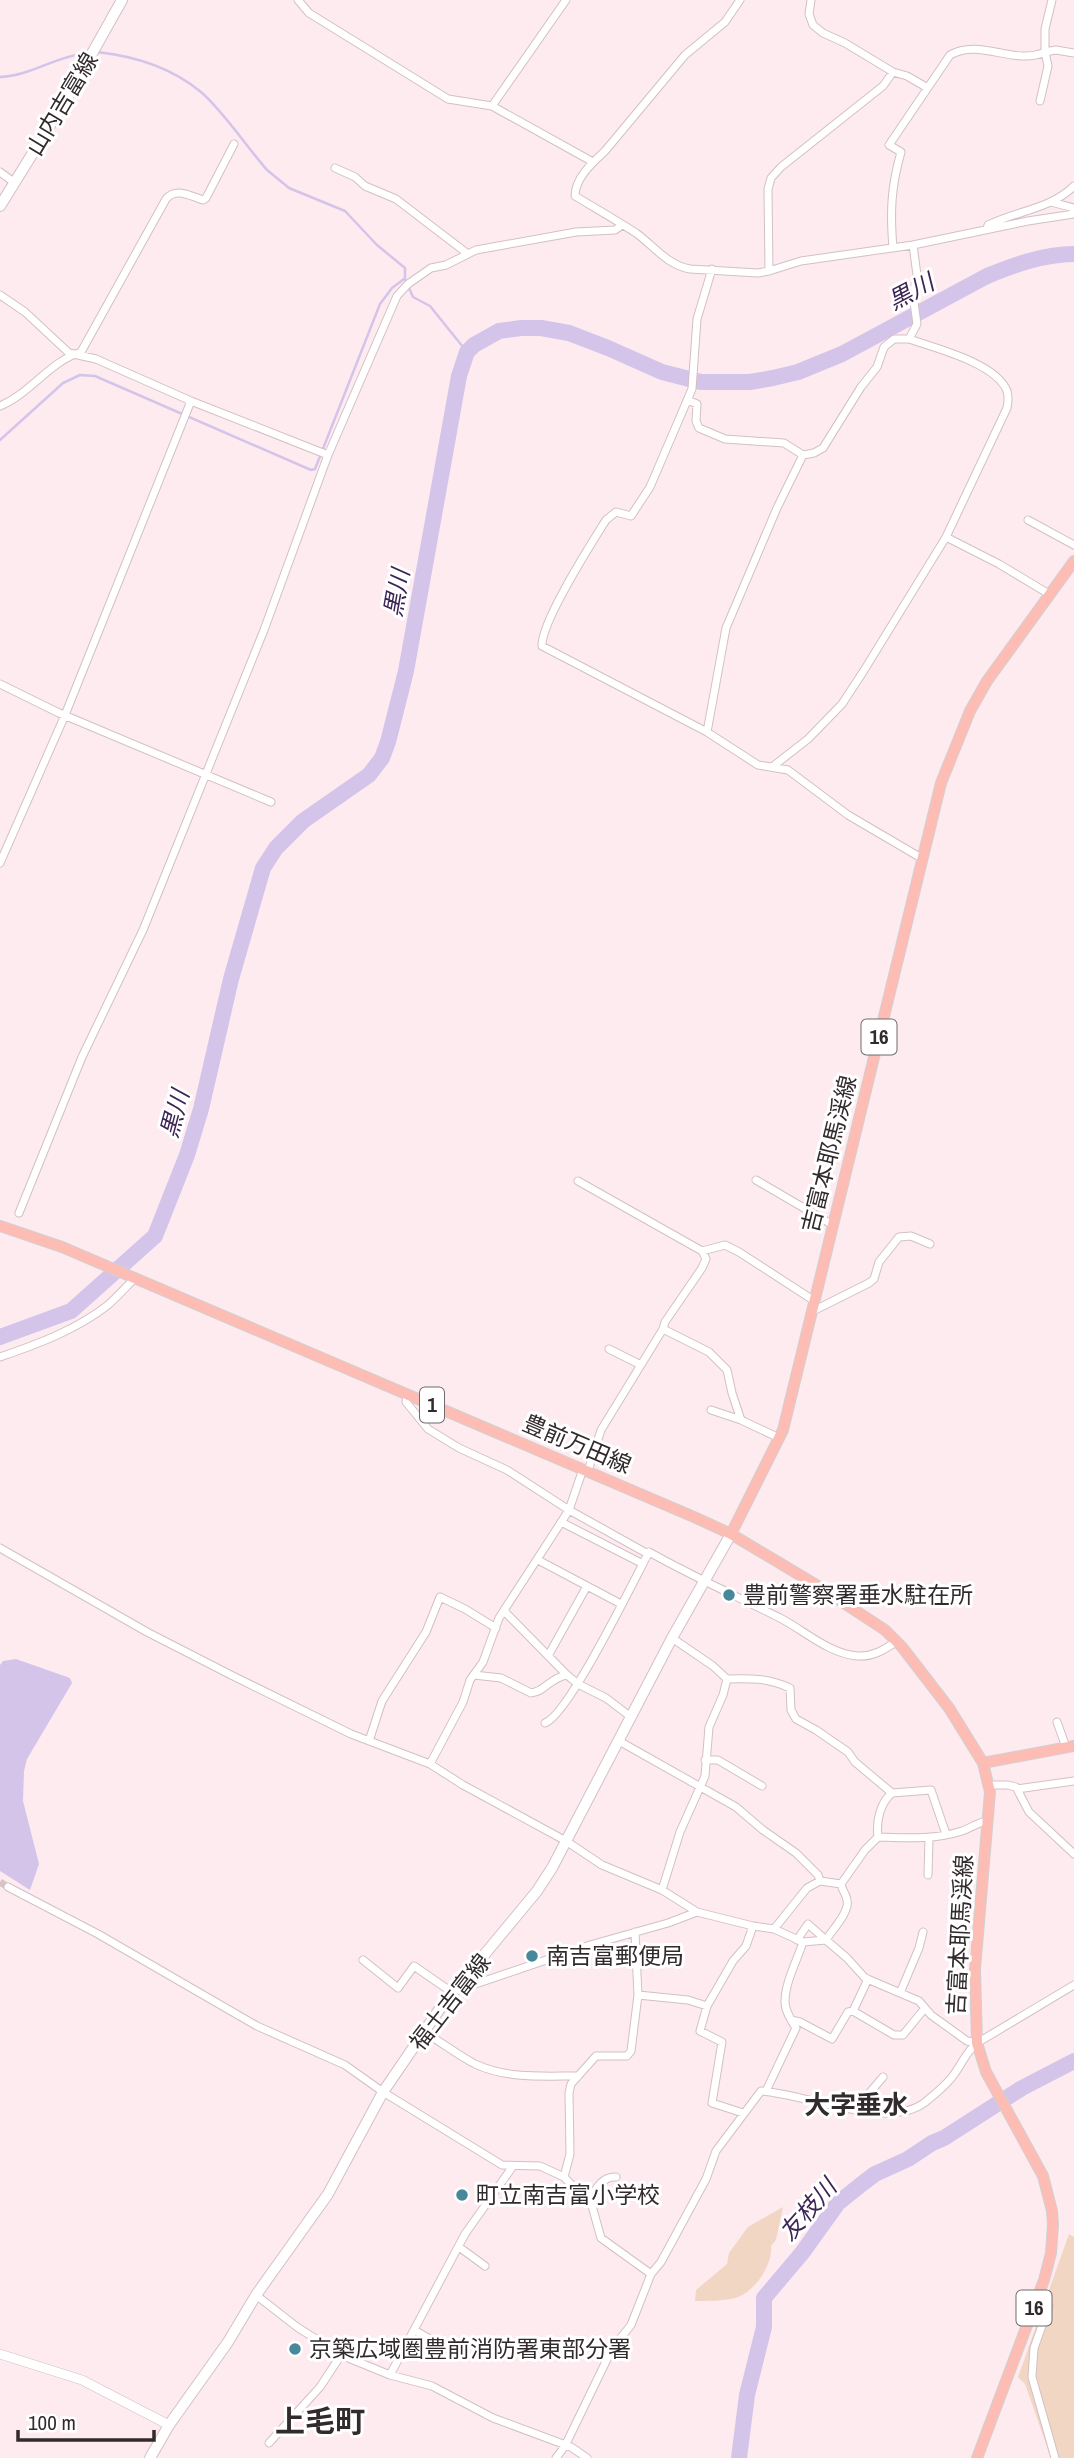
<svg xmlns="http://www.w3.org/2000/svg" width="1074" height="2458" viewBox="0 0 1074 2458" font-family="'Archivo Narrow','Noto Sans JP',sans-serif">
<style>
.green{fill:#f0d6c3}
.water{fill:#d4c4ea}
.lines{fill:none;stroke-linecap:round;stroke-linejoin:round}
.stream{stroke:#d4c4ea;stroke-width:2.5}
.river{stroke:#d4c4ea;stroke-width:16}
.minor-tunnel{stroke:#d5c5c9;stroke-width:7;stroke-dasharray:7 3.5;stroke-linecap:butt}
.minor-casing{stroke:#d2c0c4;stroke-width:9}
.tertiary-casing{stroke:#d2c0c4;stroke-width:10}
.secondary-casing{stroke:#d2c0c4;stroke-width:12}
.primary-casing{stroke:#d2d0d1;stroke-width:12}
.minor{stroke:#fff;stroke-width:7}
.tertiary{stroke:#fff;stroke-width:9}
.secondary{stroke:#fff;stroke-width:10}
.primary{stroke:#fdbdb4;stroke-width:10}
.poi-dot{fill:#47889b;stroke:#fff;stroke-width:2.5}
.labels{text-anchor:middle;stroke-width:6;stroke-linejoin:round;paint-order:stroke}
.shield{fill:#fff;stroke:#706b6c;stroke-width:2}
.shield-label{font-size:21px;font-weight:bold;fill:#322b2d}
.street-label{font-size:23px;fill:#322b2d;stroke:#fff}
.poi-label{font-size:23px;fill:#322b2d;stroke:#fff;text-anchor:start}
.water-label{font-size:24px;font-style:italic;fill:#3c2555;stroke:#fff}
.quarter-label{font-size:26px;font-weight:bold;fill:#322b2d;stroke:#fff}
.district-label{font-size:30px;font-weight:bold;fill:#322b2d;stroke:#fff}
</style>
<rect width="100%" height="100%" fill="#feebf0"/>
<path class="green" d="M783 2207 776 2240 771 2246C773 2265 754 2293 735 2298 722 2301 708 2301 695 2301L696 2290 727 2264 729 2253 748 2227Z
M1069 2234 1074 2237V2458H1051L1025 2384 1018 2377Z"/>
<path class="water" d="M16 1659 70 1678 72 1683 27 1759 24 1771 23 1801 39 1864 30 1890 0 1871V1665L3 1661Z"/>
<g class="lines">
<path class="stream" d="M97 52C134 56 172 68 201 92 223 111 247 147 267 170L289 188 345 211 377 245 405 268V279L413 297 430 306 467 352
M0 77C30 76 56 56 87 53
M0 440 63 383 80 375 95 376 311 470 315 469 380 304 392 288 404 279"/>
<path class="river" d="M0 1337 71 1311 155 1236 187 1155 201 1109 231 979 263 868 276 848 303 821 369 775 382 758 388 742 406 671 459 376 467 352 474 345 499 331 521 328H541L569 333 608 348 662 372 701 382H750L773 378 798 372 842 354 987 276C1014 265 1044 254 1074 254
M739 2458 747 2395 764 2327V2298L802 2253 838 2203 863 2183 875 2174 908 2159 932 2143 944 2138 1022 2088 1074 2061"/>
<path class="minor-tunnel" d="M0 1882 8 1887"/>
<g class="minor-casing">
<path id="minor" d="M298 0 309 13 448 99 492 106 593 162
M740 0 725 22 685 55 605 151C593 162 575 178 575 196 595 208 616 220 636 233 654 246 667 265 690 269L758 273 769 271 801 261 913 245 1028 221 1074 214
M811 0 809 14 813 25 823 33 845 43 893 72 907 76 926 87
M1040 101 1048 66 1045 52 1056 50 1074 53
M492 106 566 0
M335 168 355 177 365 186 396 199 468 254
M0 172 15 183
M1051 202 1074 208
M987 229 988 225C1016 211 1051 209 1074 186
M893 248C890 212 891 187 901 152L889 145 950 55C981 38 1014 66 1045 52V29L1052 0
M712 269 697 319 692 389 650 487 631 516 616 512 606 520C591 544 541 622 542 646L707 732 758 765 788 770 848 815 923 859
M769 271 768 189 771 178 781 167 883 86 893 72
M0 295 25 312 69 353 96 359 191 401 328 455
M687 400 697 404 696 421 699 428 725 439 784 443 803 455
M0 406C30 394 50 361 81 352L166 199C176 187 190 196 203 200L206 198 234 144
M1028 520 1074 545
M946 537 999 564 1049 594
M0 684 59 713 271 802
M707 732 726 628 777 508 803 455 814 453 823 448 861 387 877 367 884 347 894 339H909L917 324 913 295 917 275 913 245
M772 767 808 739 842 704 863 672 946 537 1007 408C1008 402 1009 397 1007 391 996 363 935 348 909 339
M0 863 65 715 191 401
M756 1180 833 1225
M578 1181 702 1251 706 1259 702 1268 665 1322 663 1329
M19 1213 82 1057 143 930 264 630 328 455 397 296 408 284 431 268 446 265 476 250 576 232 615 230 622 225
M702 1251 725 1245 739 1252 813 1300
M811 1312 869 1283 874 1279 879 1262 899 1237 911 1236 930 1244
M609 1349 641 1365
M0 1357C38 1344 76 1330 108 1305 117 1297 126 1287 135 1278
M407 1395 406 1402 428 1429 459 1448 507 1470 569 1510 648 1554
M711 1410 741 1420
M588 1471 601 1430 663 1329 709 1352 727 1370 732 1393 741 1420 779 1438
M561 1522 643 1564
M0 1548 147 1632 231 1675 351 1734 430 1764 463 1785 566 1841 602 1865 662 1890 697 1912 753 1926 774 1929 803 1942 826 1940 847 1958 865 1978 919 2001 931 2015 967 2041 977 2043
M538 1560 621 1604
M505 1612 567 1675 578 1684 606 1698 631 1717
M672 1638 713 1666 727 1679C750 1678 768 1678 790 1688L791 1710 796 1719 816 1730 848 1752 855 1762 892 1793 931 1790 946 1834
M548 1656 587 1586
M474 1675 501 1678 531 1693C545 1692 549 1678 567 1675
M1057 1722 1066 1747
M545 1723C569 1714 633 1582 649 1552 692 1576 736 1596 780 1618 805 1631 828 1653 857 1656 873 1657 884 1650 897 1641
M369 1741 382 1701 426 1632 440 1597 465 1609 496 1628
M619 1741 736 1807 763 1830 796 1853 818 1875 820 1881
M705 1760H718L762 1786
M430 1764 463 1702 470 1680 483 1662 499 1618 569 1510 583 1469
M988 1785H1008L1016 1787 1029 1812 1074 1854
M1017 1789 1074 1781
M878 1837C876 1821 880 1803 892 1793
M928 1875 929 1838
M8 1887 98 1934 257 2026 345 2065 383 2092 502 2165 540 2166 564 2177 592 2206 601 2238 651 2274
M662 1890 680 1832 705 1776 709 1727 723 1695 727 1679
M774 1929 807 1888 820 1881 841 1884 865 1850 878 1837C907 1838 934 1840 962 1831 971 1828 978 1822 988 1821
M797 1940 808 1924 826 1940C832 1930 850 1912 847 1900 846 1893 842 1891 841 1884
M363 1960 398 1988 414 1966 453 1993
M455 1991 590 1945 668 1923 697 1912
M900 1993 919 1948 923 1932
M638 1995 688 2000 707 2006 733 1961 746 1946 753 1926
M707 2006 700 2031 722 2042 712 2103 743 2113
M853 2011 894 2035H903L925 2008
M791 2020 800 2022 832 2039 848 2012 853 2011 868 1979
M424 2032C441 2042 458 2055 475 2064 507 2079 543 2076 578 2076
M766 2091 796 2028C791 2020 785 2011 785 2002 785 1982 797 1961 803 1942
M855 2110 883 2077
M564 2177 570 2154 569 2093 571 2084 596 2056H627L631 2051 638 1995 635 1932
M588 2202C595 2191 601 2176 616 2177
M459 2247 485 2266
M256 2295 297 2327 341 2355 390 2375 432 2386 493 2418 571 2447 587 2458
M1039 2295 1049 2306 1034 2348 1032 2377 1055 2458
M414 2330 446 2348
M390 2375 465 2234 513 2166
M269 2443 320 2387 341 2355
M556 2458 565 2446 612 2349 631 2325 651 2274 661 2262 706 2179 716 2151 761 2091C805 2094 888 2130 924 2103 934 2095 948 2084 955 2073 963 2062 966 2052 977 2043L1074 1985"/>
</g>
<g class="tertiary-casing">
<path id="tertiary" d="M0 2354 82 2380 169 2425"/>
</g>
<g class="secondary-casing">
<path id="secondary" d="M0 206 67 98 122 0
M150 2458 169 2425 228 2342 256 2295 328 2194 383 2092 441 2007 537 1891 552 1868 672 1638 731 1534"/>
</g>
<g class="primary-casing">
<path id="primary" d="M0 1226 62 1247 694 1517 731 1534 818 1586 885 1630 902 1647 949 1708 983 1763 990 1792 975 1969 977 2043 986 2072 1043 2176 1052 2211 1053 2225 1051 2253 1044 2280 977 2458
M731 1534 783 1430 941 783 970 711 987 681 1074 561
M983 1763 1074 1746"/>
</g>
<use href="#minor" class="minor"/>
<use href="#tertiary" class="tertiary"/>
<use href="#secondary" class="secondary"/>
<use href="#primary" class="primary"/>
</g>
<g class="poi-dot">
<circle cx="729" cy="1595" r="7"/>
<circle cx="532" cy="1956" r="7"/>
<circle cx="462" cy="2195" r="7"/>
<circle cx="295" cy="2349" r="7"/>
</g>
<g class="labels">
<g class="shield">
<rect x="861.5" y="1019.5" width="35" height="35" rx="5"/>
<rect x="420" y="1387.5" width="24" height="35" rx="5"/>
<rect x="1016.5" y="2290.5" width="35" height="35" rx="5"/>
</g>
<g class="shield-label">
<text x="879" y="1044">16</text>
<text x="432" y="1412">1</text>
<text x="1034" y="2315">16</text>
</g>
<g class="street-label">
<text transform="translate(62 104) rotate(-59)" y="8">山内吉富線</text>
<text transform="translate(829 1154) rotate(-76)" y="8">吉富本耶馬渓線</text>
<text transform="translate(577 1444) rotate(23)" y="8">豊前万田線</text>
<text transform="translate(960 1935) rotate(-87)" y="8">吉富本耶馬渓線</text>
<text transform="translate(450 2002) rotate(-52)" y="8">福土吉富線</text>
</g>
<g class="poi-label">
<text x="743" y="1603">豊前警察署垂水駐在所</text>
<text x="546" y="1964">南吉富郵便局</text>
<text x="476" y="2203">町立南吉富小学校</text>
<text x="309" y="2357">京築広域圏豊前消防署東部分署</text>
</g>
<g class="water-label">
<text transform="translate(911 292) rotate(-28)" y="8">黒川</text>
<text transform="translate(397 593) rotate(-80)" y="8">黒川</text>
<text transform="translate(175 1114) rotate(-75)" y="8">黒川</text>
<text transform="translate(808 2210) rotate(-49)" y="8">友枝川</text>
</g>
<g class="quarter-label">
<text x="856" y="2114">大字垂水</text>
</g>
<g class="district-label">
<text x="320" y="2432">上毛町</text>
</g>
</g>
<path d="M18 2430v10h136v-10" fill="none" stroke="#322b2d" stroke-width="3.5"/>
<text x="28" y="2430" font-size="21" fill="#322b2d" stroke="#ffffff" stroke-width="5" paint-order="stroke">100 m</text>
</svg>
